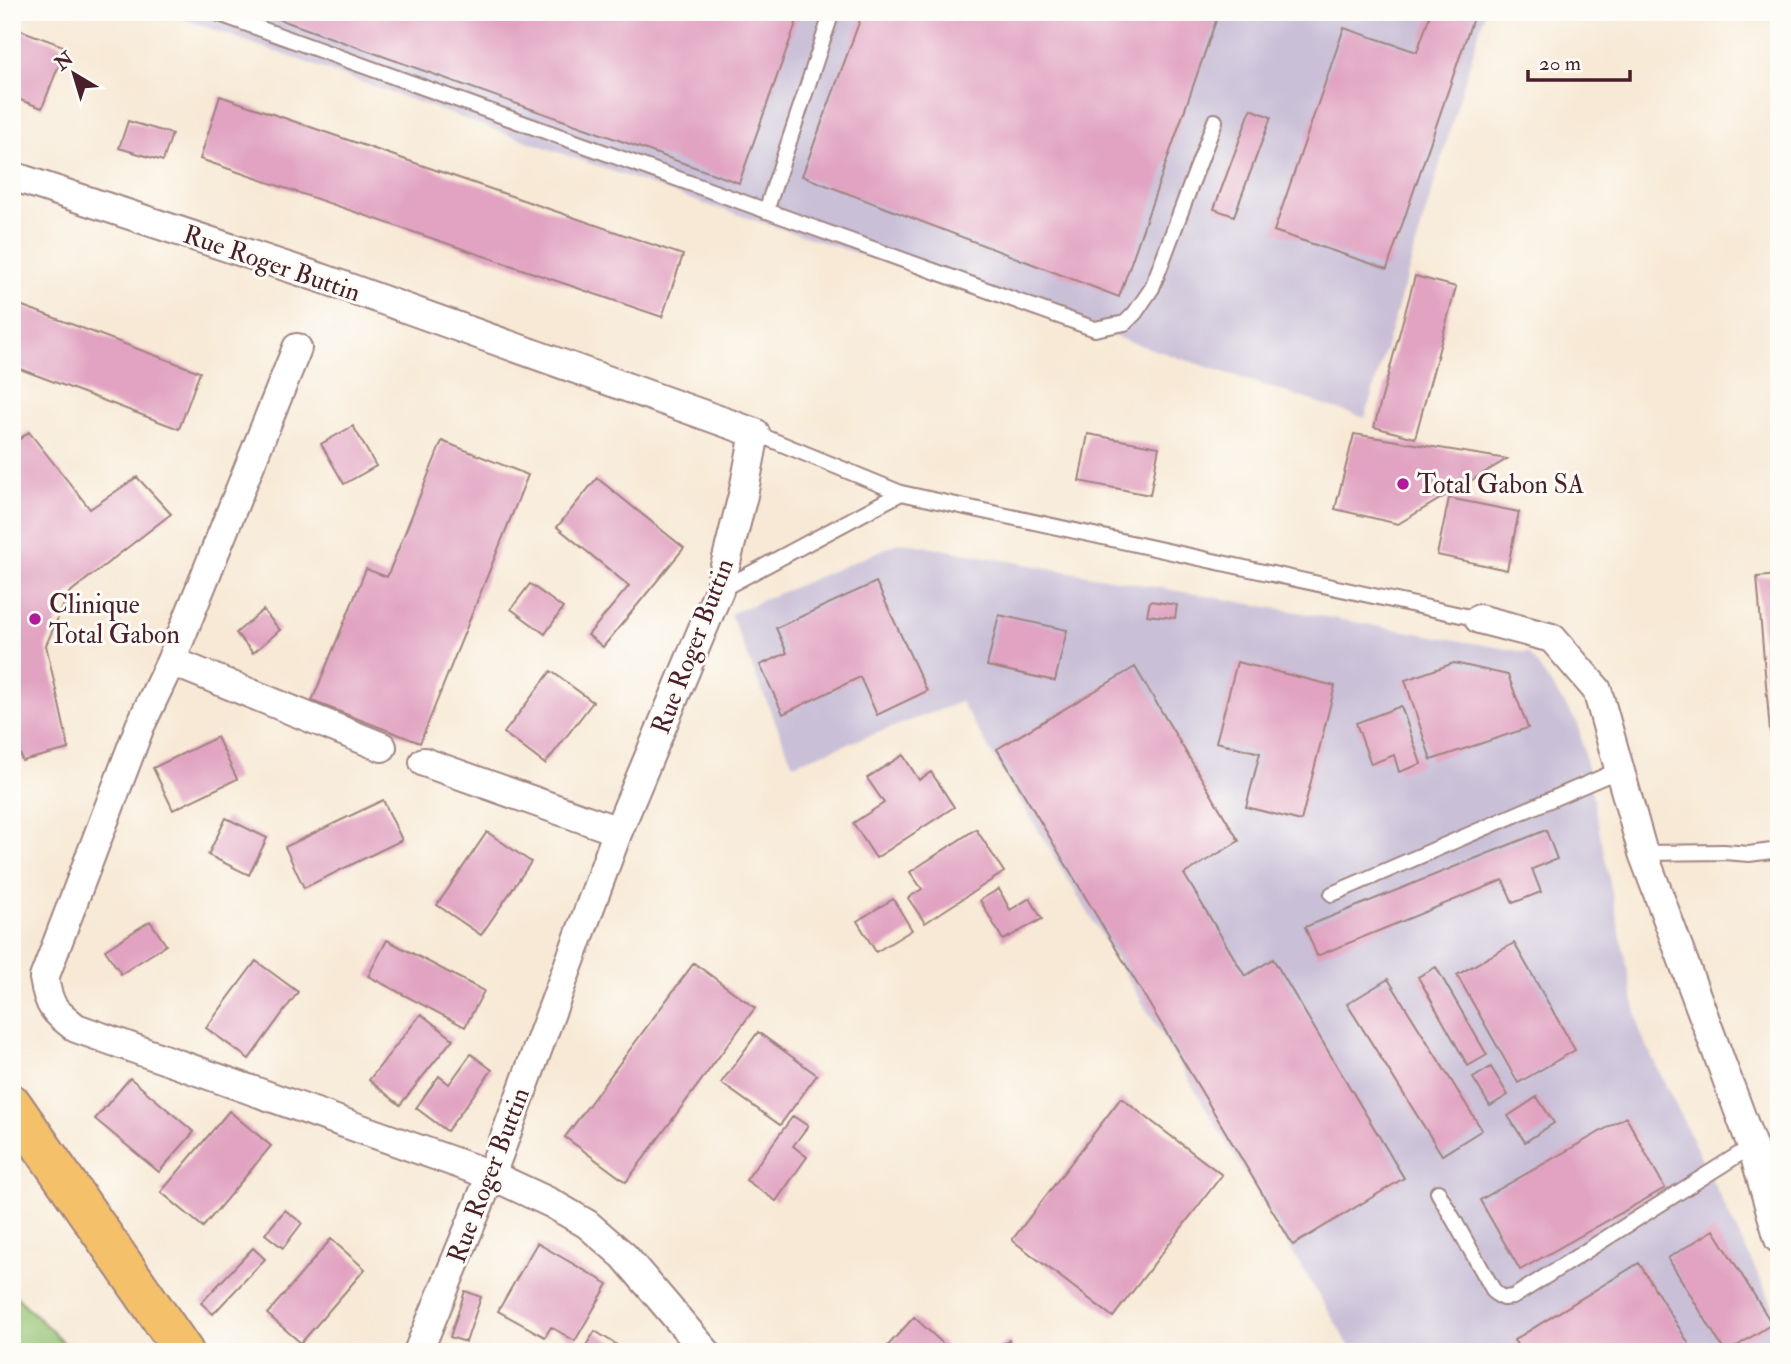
<svg xmlns="http://www.w3.org/2000/svg" width="1791" height="1364" viewBox="0 0 1791 1364" font-family="'IM FELL Double Pica',serif">
<style>
.industrial{fill:#c9bfd7}
.green{fill:#95c473;stroke:#70724f;stroke-width:2}
.building{fill:#e1a3c1}
.lines{fill:none;stroke-linecap:round;stroke-linejoin:round}
.lane-casing{stroke:#a08480;stroke-width:18}
.street-casing{stroke:#a08480;stroke-width:32}
.primary-casing{stroke:#a08480;stroke-width:42}
.lane{stroke:#fff;stroke-width:14}
.street{stroke:#fff;stroke-width:28}
.primary{stroke:#f4c16a;stroke-width:38}
.poi-dot{fill:#b5179e;stroke:#fdfcf7;stroke-width:2.5}
.labels{text-anchor:middle;stroke-width:6;stroke-linejoin:round;paint-order:stroke}
.street-label{font-size:26px;fill:#4a1f2b;stroke:#fdfcf7}
.poi-label{font-size:26px;fill:#4a1f2b;stroke:#fdfcf7;text-anchor:start}
</style>
<rect width="100%" height="100%" fill="#fdfcf7"/>
<filter id="ink" filterUnits="userSpaceOnUse"><feTurbulence type="fractalNoise" baseFrequency=".0143" numOctaves="2"/><feDisplacementMap in="SourceGraphic" scale="14" xChannelSelector="R" yChannelSelector="G"/><feConvolveMatrix kernelMatrix="1 2 1 2 8 2 1 2 1" color-interpolation-filters="sRGB"/></filter>
<filter id="wash" filterUnits="userSpaceOnUse"><feTurbulence type="fractalNoise" baseFrequency=".00686" numOctaves="4" result="noise"/><feDisplacementMap in="SourceGraphic" scale="28" xChannelSelector="R" yChannelSelector="G"/><feGaussianBlur stdDeviation="1.57" result="paint"/><feColorMatrix in="noise" values="0 0 0 0 0 0 0 0 0 0 0 0 0 0 0 0 0 1.4 0 .05"/><feComposite in="paint" operator="in"/></filter>
<g filter="url(#wash)">
<rect width="100%" height="100%" fill="#f7e9d5"/>
<path class="industrial" d="M164 12H1485L1365 418 699 202Z
M901 542 1529 653 1578 724 1640 1032 1779 1318V1337L1752 1352H1344L1350 1347 961 702 793 764 730 614Z"/>
<path class="green" d="M12 1292 73 1352H12Z"/>
<g id="blocks">
<path class="building" d="M271 12H800L739 183 270 16Z
M863 12H1219L1119 297 802 176Z
M1431 12H1475L1387 269 1274 231 1344 28 1417 52Z
M12 27 66 47 42 108 12 97Z
M220 96 683 255 662 317 200 159Z
M1251 109 1271 117 1234 216 1214 209Z
M128 121 172 134 163 161 119 148Z
M1415 276 1456 287 1415 438 1374 427Z
M12 302 200 372 179 429 12 366Z
M353 426 376 466 344 484 321 444Z
M29 432 90 509 137 477 171 514 69 593 46 645 69 749 22 761 16 736 12 737V445Z
M1088 434 1159 447 1150 495 1079 481Z
M1354 434 1507 459 1398 524 1335 509Z
M442 441 528 475 420 743 312 701 366 569 387 577Z
M597 478 684 548 603 647 588 635 629 586 557 527Z
M1449 498 1519 512 1507 570 1437 555Z
M1779 575V732H1770L1757 577Z
M876 582 927 691 877 715 860 677 783 714 760 665 787 653 776 628Z
M530 584 563 608 545 634 511 609Z
M1150 601 1177 605 1175 618 1147 615Z
M263 610 280 630 253 653 236 633Z
M999 615 1067 630 1055 681 987 666Z
M1237 662 1335 686 1301 821 1246 807 1260 753 1216 742Z
M1454 663 1508 675 1528 728 1431 760 1405 680Z
M1135 667 1239 841 1184 874 1245 976 1273 959 1404 1178 1293 1245 997 749Z
M551 671 593 702 545 764 504 733Z
M1401 706 1421 764 1399 772 1394 755 1371 764 1356 723Z
M217 737 237 779 173 810 153 768Z
M903 755 919 780 931 772 954 807 876 858 853 823 884 803 867 778Z
M383 800 402 840 304 888 285 847Z
M226 818 267 838 249 875 208 855Z
M976 829 1004 872 925 923 908 898 922 889 910 872Z
M1546 830 1557 859 1532 869 1541 892 1513 903 1503 880 1317 956 1305 927Z
M487 832 531 862 481 935 437 905Z
M999 889 1010 910 1030 898 1042 919 1003 940 980 900Z
M893 899 912 930 876 952 857 921Z
M150 921 166 945 121 974 105 950Z
M387 940 484 991 465 1027 368 976Z
M1514 943 1575 1050 1518 1083 1457 975Z
M256 961 298 992 249 1059 206 1028Z
M694 963 755 1008 626 1182 565 1137Z
M1436 967 1487 1055 1468 1066 1418 977Z
M1388 979 1482 1130 1442 1155 1347 1004Z
M421 1014 453 1039 400 1105 369 1080Z
M758 1032 817 1075 780 1125 721 1083Z
M471 1054 492 1070 447 1131 416 1108 439 1076 449 1084Z
M1491 1067 1508 1095 1490 1106 1473 1078Z
M130 1078 194 1132 159 1172 95 1119Z
M1537 1097 1554 1123 1525 1142 1508 1116Z
M1121 1098 1222 1175 1113 1317 1012 1240Z
M229 1111 271 1146 203 1227 161 1192Z
M793 1116 808 1126 793 1146 807 1157 776 1201 746 1180Z
M1626 1117 1665 1188 1520 1270 1480 1200Z
M285 1210 302 1223 283 1248 265 1234Z
M1714 1230 1772 1324 1727 1352H1725L1668 1258Z
M331 1239 365 1269 301 1343 267 1314Z
M537 1243 608 1284 575 1341 551 1327 545 1337 498 1311Z
M253 1248 265 1259 213 1314 201 1303Z
M1639 1263 1694 1352H1522L1514 1340Z
M465 1291 481 1297 466 1342 450 1337Z
M914 1317 952 1352H882Z
M595 1331 628 1352H582Z
M1009 1340 1016 1352H991Z"/>
</g>
</g>
<g filter="url(#ink)">
<use href="#blocks" fill-opacity="0" stroke="#a08480" stroke-width="2"/>
<g class="lines">
<g class="lane-casing">
<path id="lane" d="M214 12 1095 329 1125 323 1135 313 1152 288 1215 121
M766 211 832 12
M755 433 901 493 1479 619
M720 590 901 493
M1643 853 1724 852 1749 854 1779 850
M1332 894 1619 770
M1438 1192 1495 1293 1503 1298 1513 1297 1752 1146"/>
</g>
<g class="street-casing">
<path id="street" d="M12 176 324 279 755 433 743 495 719 590 618 831 491 1175 418 1352
M297 348 171 661 140 726 44 978C49 1007 53 1010 76 1028L491 1175 551 1203 587 1224 624 1256 706 1352
M1479 619 1552 638 1597 690 1643 853 1752 1146 1779 1239
M171 661 382 747
M424 762 618 831"/>
</g>
<g class="primary-casing">
<path id="primary" d="M12 1104 184 1352"/>
</g>
<use href="#lane" class="lane"/>
<use href="#street" class="street"/>
<use href="#primary" class="primary"/>
</g>
</g>
<g class="poi-dot">
<circle cx="1403" cy="484" r="7"/>
<circle cx="35" cy="619" r="7"/>
</g>
<g class="labels">
<g class="street-label">
<text transform="translate(272 263) rotate(19)" y="9">Rue Roger Buttin</text>
<text transform="translate(692 646) rotate(-69)" y="9">Rue Roger Buttin</text>
<text transform="translate(488 1175) rotate(-69)" y="9">Rue Roger Buttin</text>
</g>
<g class="poi-label">
<text x="1417" y="493">Total Gabon SA</text>
<text x="49" y="613">Clinique<tspan x="49" dy="30">Total Gabon</tspan></text>
</g>
</g>
<rect width="1791" height="1364" fill="none" stroke="#fdfcf7" stroke-width="42"/>
<g transform="translate(74 74) rotate(322)" stroke="#fdfcf7" stroke-width="5" paint-order="stroke">
<path d="M0-5L12 26L0 18L-12 26Z" fill="#4a1f2b"/>
<text y="-10" font-size="19" font-weight="bold" text-anchor="middle" fill="#4a1f2b">N</text>
</g>
<path d="M1528 70v10h102v-10" fill="none" stroke="#4a1f2b" stroke-width="3.5"/>
<text x="1539" y="70" font-size="21" fill="#4a1f2b" stroke="#fdfcf7" stroke-width="5" paint-order="stroke">20 m</text>
</svg>
